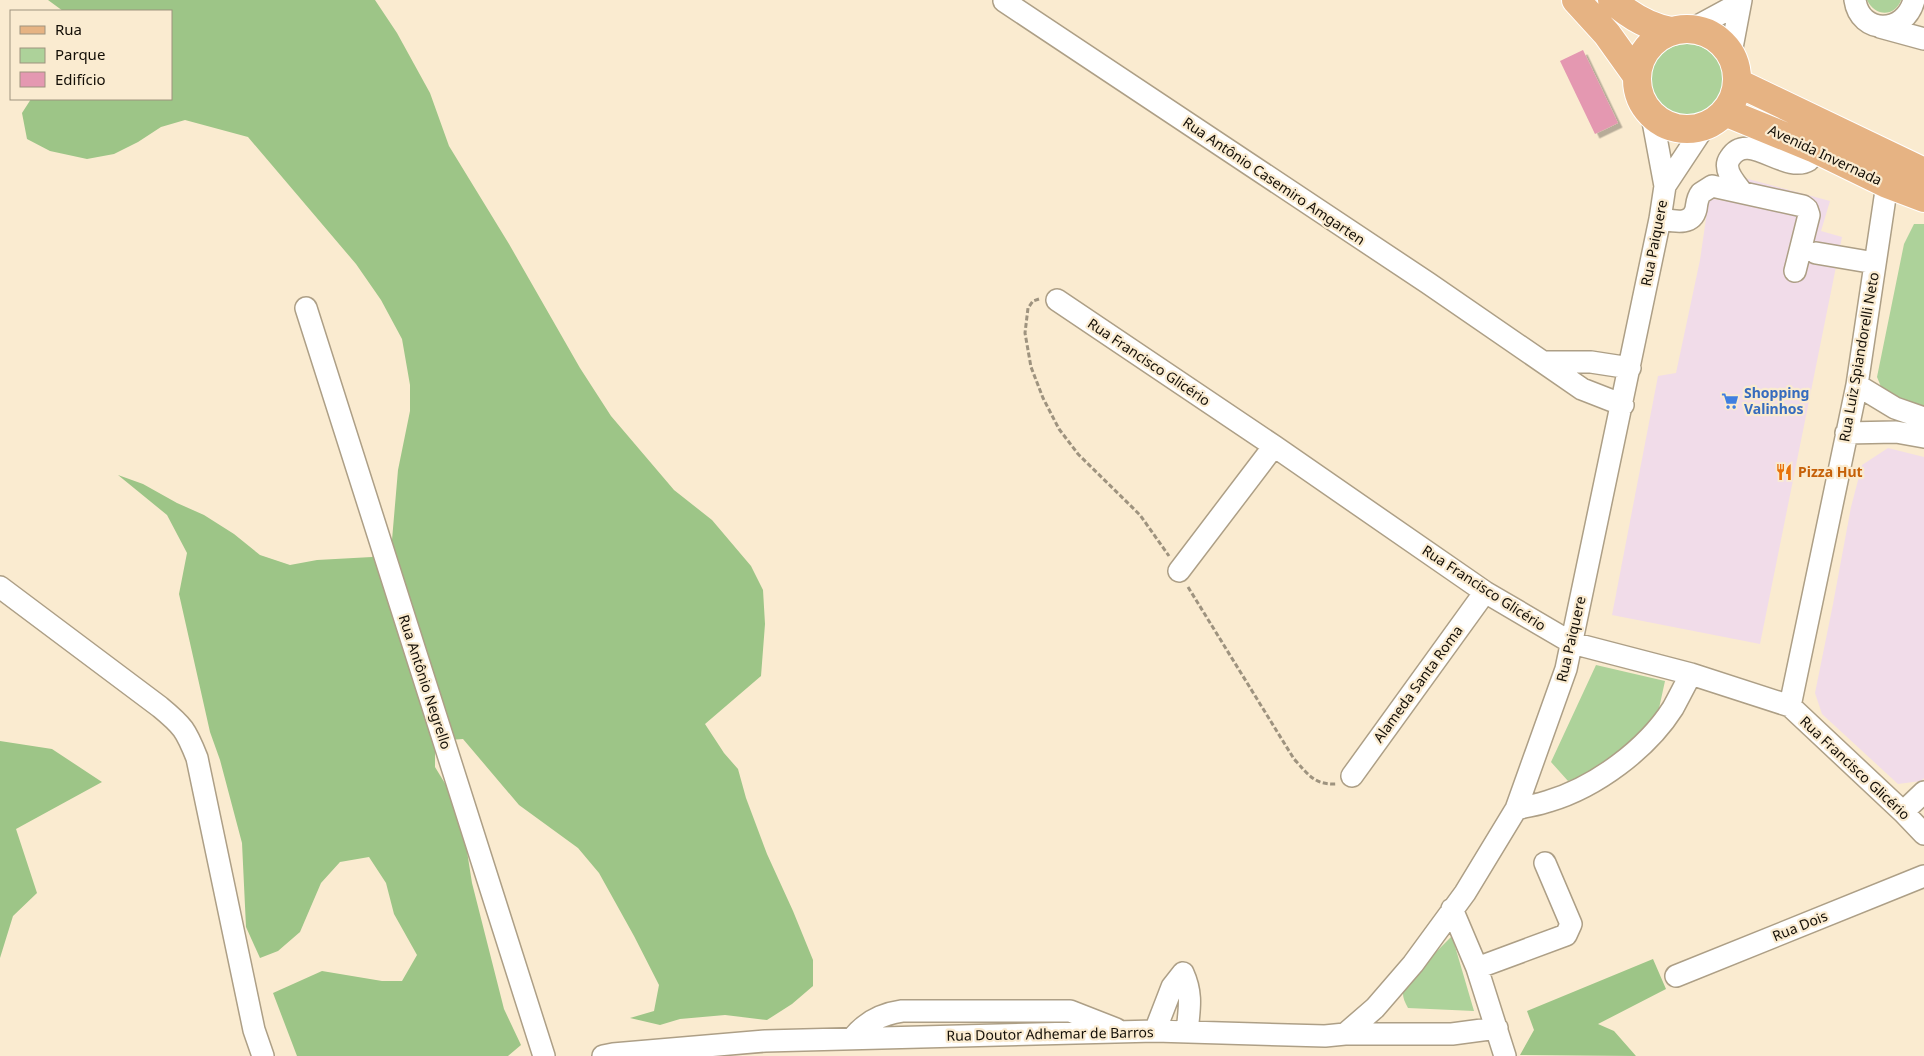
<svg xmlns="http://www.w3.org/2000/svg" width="1924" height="1056" viewBox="0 0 1924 1056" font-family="'Noto Sans',sans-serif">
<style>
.commercial{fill:#f1dce9}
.green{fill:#add29a}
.forest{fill:#9dc587}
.building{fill:#e498b1;filter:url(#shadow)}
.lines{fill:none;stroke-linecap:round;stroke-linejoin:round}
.minor-casing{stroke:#ad9f86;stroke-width:24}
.major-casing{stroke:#fff;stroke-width:30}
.path{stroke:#9e937f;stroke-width:3;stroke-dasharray:5 2.5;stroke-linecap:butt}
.minor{stroke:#fff;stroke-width:21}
.major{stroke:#e6b383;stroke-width:28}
.labels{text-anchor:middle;stroke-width:4.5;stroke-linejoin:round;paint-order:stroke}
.street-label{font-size:14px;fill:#130e06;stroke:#faebd0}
.shop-label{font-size:14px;font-weight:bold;fill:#366cbe;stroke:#faebd0;text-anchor:start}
.food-label{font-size:14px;font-weight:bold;fill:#c56008;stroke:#faebd0;text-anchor:start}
</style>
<defs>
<filter id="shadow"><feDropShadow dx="4.5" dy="4.5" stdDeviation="0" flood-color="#0004"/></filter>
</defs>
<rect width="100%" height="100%" fill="#faebd0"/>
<path class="commercial" d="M1733 175 1830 201 1821 231 1842 237 1760 644 1612 615 1658 376 1676 373 1700 260 1709 198 1725 201Z
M1888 448 1924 457V778L1921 781 1898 784 1822 714 1815 693 1833 604 1851 507 1862 465Z"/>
<path class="green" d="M1867 0H1901C1895 17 1875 17 1867 0Z
M1650 81a37 37 0 1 1 74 0a37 37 0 1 1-74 0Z
M1914 224H1924V407L1886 399 1877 377 1904 244Z
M1596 665 1665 681 1658 713 1645 729 1618 755 1591 773 1568 781 1551 762Z
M1452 936 1474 1011 1408 1008C1402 997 1401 992 1407 981Z"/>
<path class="forest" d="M48 0H375L397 33 430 93 449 146 509 244 580 368 611 416 674 490 712 520 751 566 763 590 765 624 761 676 705 724 724 753 738 769 746 798 767 854 793 911 813 960V986L792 1004 767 1020 725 1015 680 1019 660 1025 630 1018 654 1011 659 985 634 936 599 873 578 848 519 805 463 739 435 741V767L449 790 463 826 472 883 504 1009 521 1045 508 1056H297L273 993 322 971 382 981H402L417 955 394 914 386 883 369 857 340 862 321 883 300 932 278 951 260 958 246 927 242 843 220 760 210 732 179 594 187 553 167 515 118 475 143 484 177 503 204 515 234 534 260 555 290 565 317 560 372 557 392 540 398 470 410 411V385L402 339 381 300 356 264 248 137 185 120 161 127 138 142 114 154 87 159 50 151 27 139 22 113 31 99H171V11H63Z
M0 741 52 749 102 782 16 829 37 893 13 916 0 958Z
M1653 959 1666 989 1598 1024 1614 1031 1636 1056 1520 1055 1534 1030 1527 1011Z"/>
<path class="building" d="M1583 50 1618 123 1595 134 1560 61Z"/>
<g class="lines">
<g class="minor-casing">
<path id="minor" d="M1855 0C1860 35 1905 35 1914 0
M1004 1 1428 283 1582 389 1623 405
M1880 27 1924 39
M1692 29 1740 3
M1731 53 1741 0
M1665 186 1704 127
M1742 192C1735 183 1722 169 1730 158 1748 129 1785 175 1809 160L1813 148
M1660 219C1674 221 1692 226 1696 209 1697 203 1697 198 1701 193L1712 186 1803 206 1807 209 1809 215 1795 271
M1816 253 1875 263
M1057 300 1274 446 1485 592 1572 643 1691 674 1790 706 1903 812 1924 834
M306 308 544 1056
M1543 362H1591L1630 368
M1857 385 1895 408 1924 418
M1846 433 1896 432 1924 437
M1179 571 1274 446
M0 587 160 707C183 726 186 730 197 758L254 1030 263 1056
M1790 706 1857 385 1887 184
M1352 776 1485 592
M1516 809C1527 806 1538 805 1549 801 1596 787 1647 749 1673 708 1679 697 1685 685 1691 674
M1903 812 1924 792
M1452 909 1477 968 1505 1056
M1477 968 1566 935 1571 924 1545 863
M1676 976 1924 876
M1155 1031 1172 987 1183 973C1193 995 1189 1010 1187 1032
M1345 1034 1375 1008 1413 964 1465 893 1516 809 1566 669 1660 219 1665 186 1652 116
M852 1039C865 1022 881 1014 902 1011H1070L1116 1029
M603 1056 613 1054 765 1041 1155 1031 1325 1036 1345 1034H1452L1497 1028"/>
</g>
<g class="major-casing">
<path id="major" d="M1576 0 1607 34 1637 76
M1612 0C1630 16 1648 27 1671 31
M1637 79a50 50 0 1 1 100 0a50 50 0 1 1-100 0Z
M1738 83 1924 172
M1725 112 1813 148 1887 184 1924 198"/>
</g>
<path class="path" d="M1039 299 1033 301 1028 308 1025 333 1031 367 1043 398 1059 429 1078 454 1140 515 1169 556
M1188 587 1294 759C1308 774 1314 785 1336 784"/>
<use href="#minor" class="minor"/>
<use href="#major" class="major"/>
</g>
<defs>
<g id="supermarket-bare" transform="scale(1.35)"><path d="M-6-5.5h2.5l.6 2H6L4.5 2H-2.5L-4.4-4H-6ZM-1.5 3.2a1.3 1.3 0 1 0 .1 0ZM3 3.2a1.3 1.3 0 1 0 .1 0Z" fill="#3f7fe0" stroke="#faebd0" stroke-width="2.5" paint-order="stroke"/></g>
<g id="restaurant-bare" transform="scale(1.35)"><path d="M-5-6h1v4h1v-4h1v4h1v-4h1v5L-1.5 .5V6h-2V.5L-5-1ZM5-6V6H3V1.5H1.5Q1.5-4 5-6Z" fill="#e8710a" stroke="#faebd0" stroke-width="2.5" paint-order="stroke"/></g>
</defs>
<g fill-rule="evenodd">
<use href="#supermarket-bare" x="1730" y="401"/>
<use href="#restaurant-bare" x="1784" y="472"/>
</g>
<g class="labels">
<g class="street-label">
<text transform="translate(1825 155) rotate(25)" y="5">Avenida Invernada</text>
<text transform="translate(1274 181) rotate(34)" y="5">Rua Antônio Casemiro Amgarten</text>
<text transform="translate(1654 243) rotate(-79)" y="5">Rua Paiquere</text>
<text transform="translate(1859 357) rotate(-80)" y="5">Rua Luiz Spiandorelli Neto</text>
<text transform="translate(1149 362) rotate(34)" y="5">Rua Francisco Glicério</text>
<text transform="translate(1484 588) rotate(33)" y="5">Rua Francisco Glicério</text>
<text transform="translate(1571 639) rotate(-77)" y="5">Rua Paiquere</text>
<text transform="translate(425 682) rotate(72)" y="5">Rua Antônio Negrello</text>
<text transform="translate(1418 684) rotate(-54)" y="5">Alameda Santa Roma</text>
<text transform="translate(1855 768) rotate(43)" y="5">Rua Francisco Glicério</text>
<text transform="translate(1800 926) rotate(-22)" y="5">Rua Dois</text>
<text transform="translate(1050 1034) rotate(-1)" y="5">Rua Doutor Adhemar de Barros</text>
</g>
<g class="shop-label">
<text x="1744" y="398">Shopping<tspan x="1744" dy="16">Valinhos</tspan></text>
</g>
<g class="food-label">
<text x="1798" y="477">Pizza Hut</text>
</g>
</g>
<rect x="10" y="10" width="162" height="90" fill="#faebd0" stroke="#9e937f"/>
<rect x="20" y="26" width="25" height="8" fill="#e6b383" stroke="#9e937f"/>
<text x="55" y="35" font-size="15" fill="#130e06">Rua</text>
<rect x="20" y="48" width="25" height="15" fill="#add29a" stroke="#9e937f"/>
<text x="55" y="60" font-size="15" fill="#130e06">Parque</text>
<rect x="20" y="72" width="25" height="15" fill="#e498b1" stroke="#9e937f"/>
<text x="55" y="85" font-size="15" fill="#130e06">Edifício</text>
</svg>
